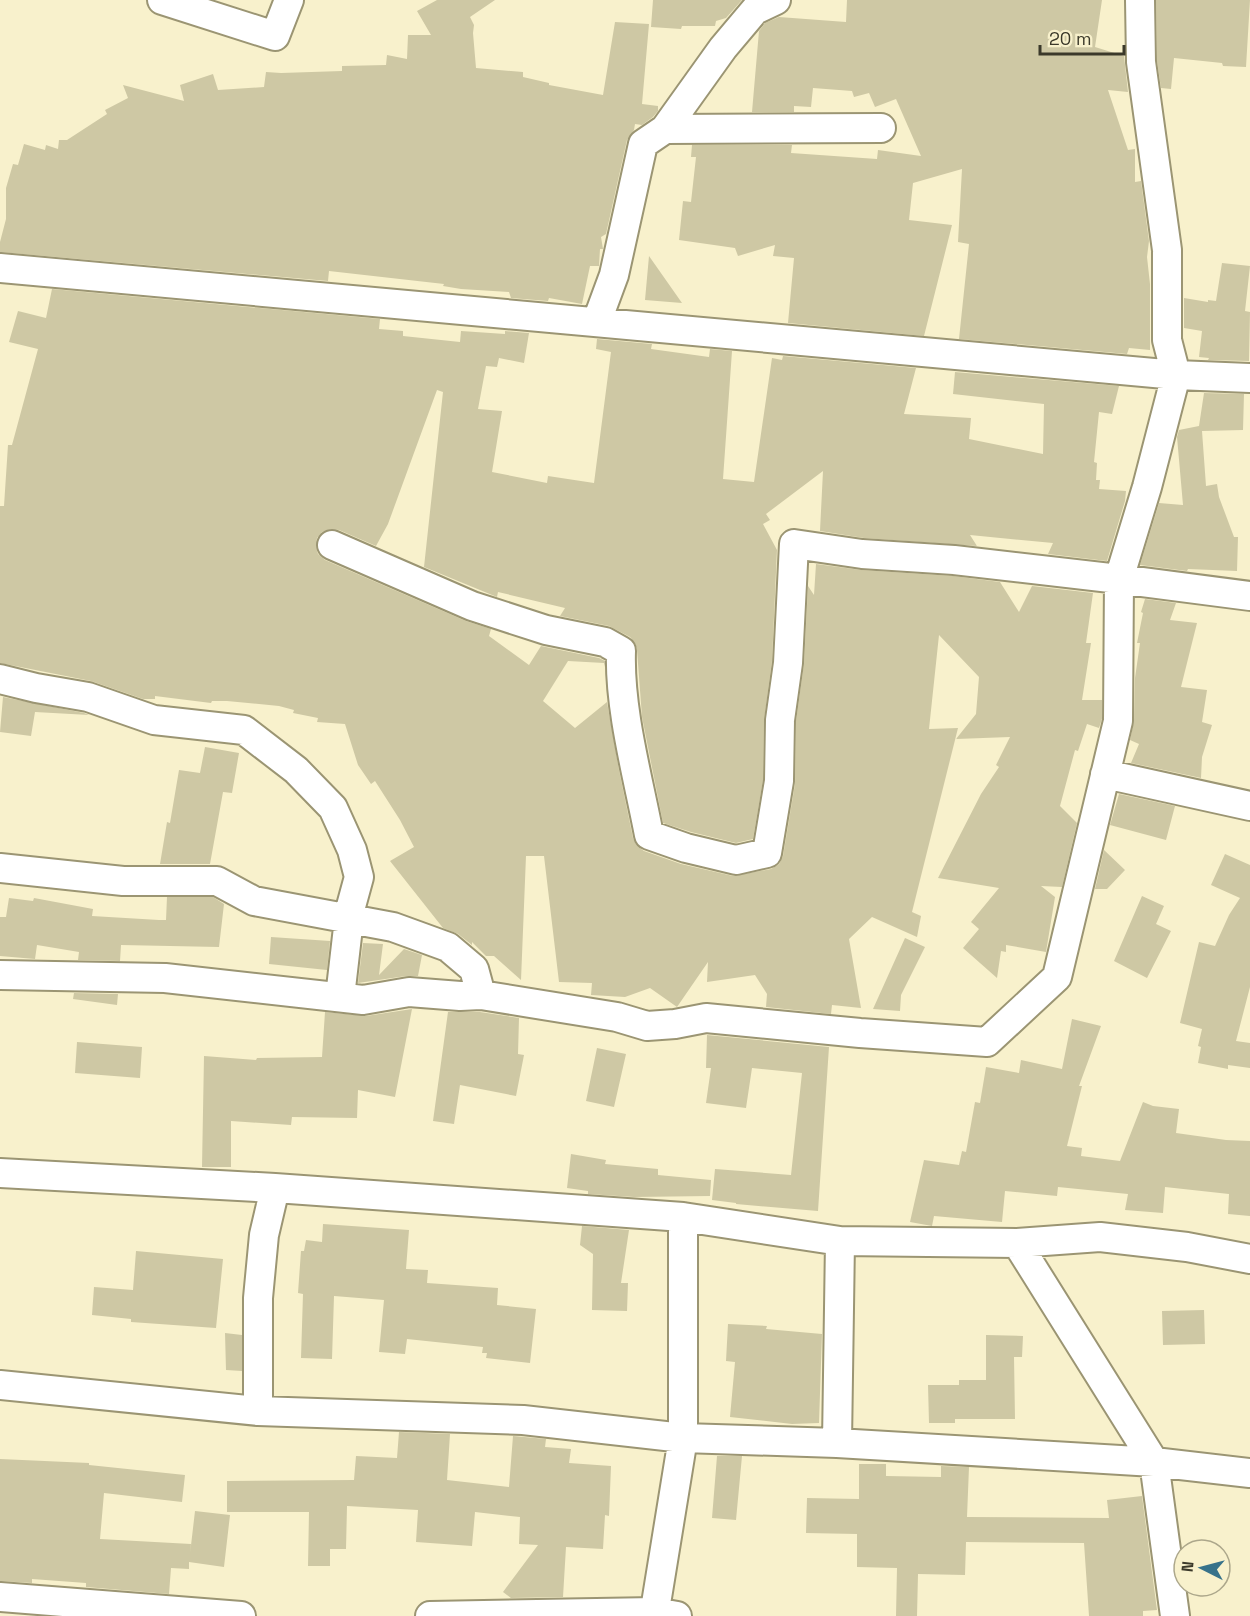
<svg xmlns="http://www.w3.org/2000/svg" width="1250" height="1616" viewBox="0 0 1250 1616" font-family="'Space Grotesk',sans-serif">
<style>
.building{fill:#cec8a4}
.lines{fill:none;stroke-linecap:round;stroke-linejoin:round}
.minor-casing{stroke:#9b9573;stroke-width:32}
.minor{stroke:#fff;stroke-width:28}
</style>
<rect width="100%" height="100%" fill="#f8f1cc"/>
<path class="building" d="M437 0H495L470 17 474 25 473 33 476 68 523 72V77L549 83V85L603 95 615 22 649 24 642 104 658 106V111L653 117 642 125 635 124 634 130 627 140 606 234 601 237 603 249H600L599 266H590L582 304 549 298 548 301 511 298 509 292 461 289 443 286 444 284 329 271 328 281 0 252V242L6 219V188L13 164 18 165 24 144 45 150 46 145 58 149 59 140H67L107 114 105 110 128 98 123 85 184 101 180 85 213 74 218 90 264 87 266 72 281 73 342 71V66L386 65 387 55 407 59 408 35H431L417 11Z
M653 0H742L726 18 716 21 715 26H682L681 29 651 27Z
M847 0H1102L1095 47 1124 56 1128 92 1108 90 1128 150 1135 149V182L1141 181 1149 241 1147 257 1150 284V350L1129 348 1127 354 959 339 969 244 958 242 962 169 913 183 909 220 952 225 924 336 788 323 794 258 773 256 775 245 738 256 735 248 679 240 683 201 691 202 696 157H691L692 145H792L791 153 877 159 878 150 921 156 896 99 875 107 869 93 854 97 852 91 813 88 811 107 794 106V112H752L759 31 765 23 779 17 846 22Z
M1156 0H1250L1246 67 1223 66 1222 63 1174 58 1171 89 1161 88 1157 61Z
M649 256 682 303 645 300Z
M1222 263 1250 266 1245 311 1250 312 1249 361 1208 360 1209 358 1199 357 1202 331 1184 328V298L1208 302V300L1216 301Z
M52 289 380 319 379 329 403 331V336L460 342 461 331 505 334V331L529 333 524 363 499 358 497 367 486 366 478 409 502 411 492 472 547 483 548 476 594 483 611 352 596 349 597 339 652 344 651 349 709 357 710 349 732 351 723 479 754 482 772 358 782 360 783 356 916 368 904 414 971 418 969 439 1043 454 1044 404 953 394 955 372 1119 386 1112 414 1099 412 1094 462 1097 463 1096 480H1100L1099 489 1126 491 1125 501 1107 561 1048 554 1053 543 970 535 977 546 864 538 820 531 823 471 766 514 770 520 763 524 777 550 772 661 764 720 763 780 753 839 736 843 691 832 663 823 642 717 637 650 635 643 630 637 609 626 560 616 565 608 498 592 497 597 424 567 443 392 437 390 388 524 376 546 339 530 331 529 322 532 317 538 316 546 318 554 325 560 466 621 491 629 489 636 529 665 541 646 599 658 605 661V667L604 663 568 661 543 701 575 728 607 702 619 770 633 838 637 846 644 851 681 864 733 876 771 869 779 864 783 856 795 784 796 721 804 664 808 586 814 595 816 564 861 570 953 576 1000 582 1019 612 1032 586 1093 593 1086 643H1091L1082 700H1102V719L1099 728 1087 724 1078 751 1075 750 1060 806 1077 823 1062 887 1041 886 1055 897 1046 952 1006 945V952L1001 951 997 978 963 948 979 929 971 922 999 888 938 878 981 794 999 767 996 765 1010 737 956 739 976 714 979 677 939 635 929 729 958 728 912 912 921 916 917 937 872 917 849 939 861 1008 832 1005 831 1014 766 1007 767 994 755 975 707 982 708 962 677 1007 650 988 625 997 591 995 592 983 559 982 544 856H526L521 980 494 956H486L472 942V945L458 934 443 928 390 861 414 847 400 820 375 781 371 784 358 765 345 724 317 722 318 718 293 713 294 710 279 706 227 701H212L211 703 155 696V699H143L91 681 0 663V506H4L8 445H12L38 349 9 342 18 311 46 318Z
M1204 393 1244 394 1243 430 1202 431 1206 486 1217 484 1219 497 1234 537H1238L1237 571 1188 569 1187 571 1140 565 1159 503 1183 505 1177 437 1179 430 1199 426Z
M1145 599 1176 603 1170 620 1197 623 1181 687 1207 690 1202 722 1212 725 1202 757 1201 778 1131 763 1139 744 1130 740 1134 721 1135 678 1140 643H1137L1143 613 1141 612Z
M3 697 84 713 89 715 35 712 31 736 0 732Z
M205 747 239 753 232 793 223 792 210 864H160L167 822 170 823 179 770 200 773Z
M1119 794 1175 806 1166 840 1110 825Z
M1104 850 1125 870 1107 889H1095Z
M1225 854 1250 865V987L1236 1041 1250 1043V1068L1228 1065V1069L1198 1063 1201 1047 1198 1046 1202 1029 1180 1023 1199 942 1215 946 1229 915 1240 898 1211 885Z
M1142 896 1164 906 1156 924 1171 931 1147 978 1114 961Z
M167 897H213L224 904 219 947 121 945 120 961 78 960 79 952 37 945 35 959 0 956V917H6L9 898 33 901 34 898 93 909 92 916 159 920H166Z
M271 937 330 941 327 970 269 964Z
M905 938 925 947 901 995 900 1011 873 1009Z
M363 943 383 944 379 975 404 949 422 955 418 976H406L358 983Z
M74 993 118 994 117 1005 73 999Z
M412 1009 395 1097 358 1090 357 1118 292 1117 291 1125 231 1121V1167H202L204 1056 256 1060 257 1058 322 1057 325 1012 366 1016Z
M448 1012H480L519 1018 518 1054 524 1055 516 1096 460 1085 454 1124 433 1121Z
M1072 1019 1101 1026 1079 1086H1082L1067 1146 1082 1148 1081 1156 1120 1161 1143 1102 1153 1106 1179 1109 1176 1133 1226 1140 1250 1141V1216L1228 1214 1229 1194 1165 1187 1163 1213 1125 1210 1128 1194 1058 1187 1057 1196 1005 1191 1002 1222 934 1216 932 1226 910 1222 924 1160 959 1165 962 1151 966 1152 975 1102 980 1103 986 1067 1019 1073 1021 1060 1062 1069Z
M707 1035 829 1047 818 1211 736 1204V1203L712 1200 715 1169 791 1175 802 1073 752 1068 746 1108 706 1103 711 1068H706Z
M77 1042 142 1047 140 1078 75 1073Z
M597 1048 626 1054 614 1107 586 1101Z
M571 1154 606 1160 605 1164 658 1169V1175L711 1180 710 1196 634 1197 588 1194V1191L567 1188Z
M323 1224 409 1230 406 1269 428 1270 427 1283 498 1288 497 1305 536 1309 530 1363 486 1358 487 1353H482L483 1347 407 1339 405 1354 379 1352 384 1300 334 1296 332 1359 301 1358 303 1294 298 1293 301 1251H304L306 1240 322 1242Z
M582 1226 629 1230 621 1283H628L627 1311 592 1310 593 1254 580 1245Z
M136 1251 223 1259 216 1328 131 1322V1319L92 1315 94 1287 133 1290Z
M1204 1310 1205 1344 1163 1345 1162 1311Z
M728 1324 767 1326 766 1329 822 1334 819 1423 792 1424 730 1417 735 1362 726 1361Z
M225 1333 242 1335V1371L226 1370Z
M986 1335 1023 1336 1022 1357H1014L1015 1419H955V1423H929L928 1385H959V1380H986Z
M399 1432 450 1434 447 1480 509 1487 513 1436 546 1439 545 1447 571 1449 569 1463 611 1466 609 1516 605 1515 603 1549 566 1547 563 1597 511 1598 503 1592 538 1545 519 1544 520 1517 475 1512 472 1546 416 1542 418 1510 347 1506 346 1549H330V1566H308L309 1512H227V1481L354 1480 356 1456 397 1458Z
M717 1456H742L736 1520 712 1518Z
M0 1459 89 1463V1465L185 1475 182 1502 104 1493 100 1539 191 1544 190 1554 195 1511 230 1515 224 1567 189 1562V1569L171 1568 169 1594 86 1587V1583L32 1579V1583L0 1581Z
M859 1464H886V1476L941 1477V1466L969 1467 967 1517 1109 1518 1107 1500 1142 1496 1157 1610 1143 1611V1616H1089L1084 1543 966 1542 965 1575 918 1574 917 1616H896L897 1568 857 1567V1534L806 1533 807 1498 859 1499Z"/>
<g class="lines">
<g class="minor-casing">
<path id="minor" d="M162 0 275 36 289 0
M665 129 881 128
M0 268 1176 375 1250 378
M597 321 614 275 643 144 665 129 723 48 755 10 776 0
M332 545 472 606 546 630 605 642 621 651C619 710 638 777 649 835L686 848 736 860 767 853 779 781 780 720 788 663 794 544 862 554 954 560 1119 579 1250 596
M0 679 36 688 88 697 154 720 244 730 296 770 333 808 352 850 359 877 350 910 340 997
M1105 774 1250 806
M0 868 123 881H217L254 901 393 927 448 947 474 969 481 995
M0 975 165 978 363 1000 409 992 460 996 481 995 617 1017 647 1026 675 1024 706 1018 860 1033 987 1042 1057 977 1118 721 1119 579 1147 487 1176 375 1167 340V250L1141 62 1140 0
M0 1173 275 1188 683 1217 840 1241 1017 1243 1154 1462 1175 1616
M1017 1243 1100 1237 1187 1247 1250 1259
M0 1385 258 1411 523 1420 683 1438 837 1443 1154 1462 1250 1473
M258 1411V1298L264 1235 275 1188
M837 1443 840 1241
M0 1597 241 1616
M430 1616 655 1612 677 1616
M654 1616 683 1438V1217"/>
</g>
<use href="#minor" class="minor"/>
</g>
<g transform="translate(1202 1568) rotate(276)"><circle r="28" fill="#f8f1cc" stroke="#aca78b" stroke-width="1.5"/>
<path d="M0-4.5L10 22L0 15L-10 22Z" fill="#37728a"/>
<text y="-9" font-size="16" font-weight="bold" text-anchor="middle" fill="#3b392a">N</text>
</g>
<path d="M1040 45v9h84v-9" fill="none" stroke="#3b392a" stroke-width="3"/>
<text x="1049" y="45" font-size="18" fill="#3b392a" stroke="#f8f1cc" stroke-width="4.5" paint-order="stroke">20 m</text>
</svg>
